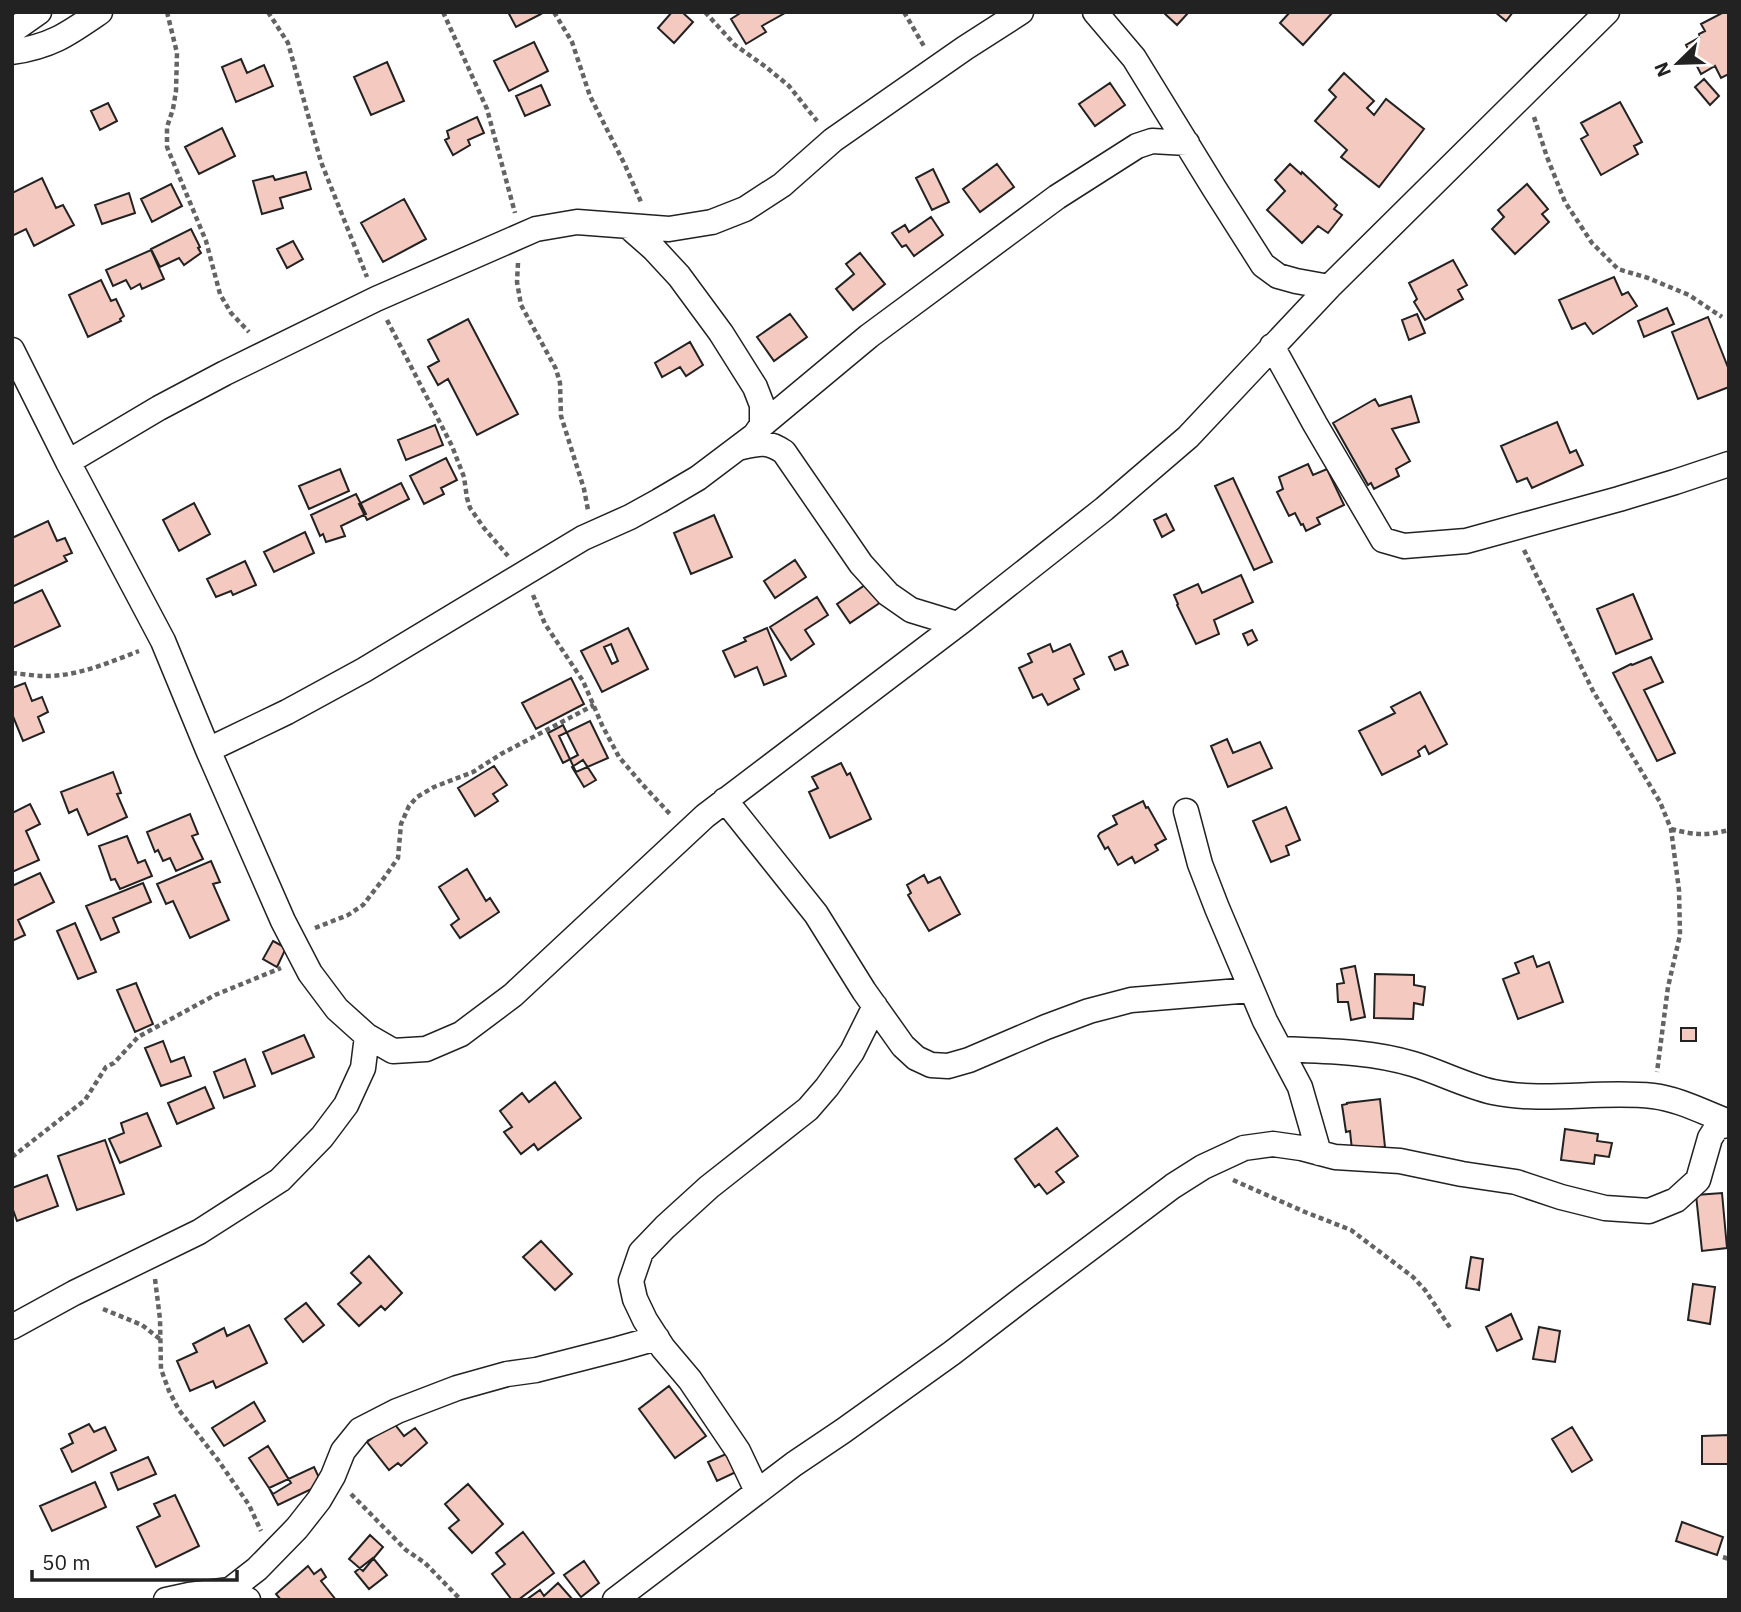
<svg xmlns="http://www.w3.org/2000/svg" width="1741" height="1612" viewBox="0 0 1741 1612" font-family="'IBM Plex Sans',sans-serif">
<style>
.building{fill:#f3c9c0;stroke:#222;stroke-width:2;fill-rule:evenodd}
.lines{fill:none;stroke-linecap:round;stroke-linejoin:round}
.minor-casing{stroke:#222;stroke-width:27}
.path{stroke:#646464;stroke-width:4.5;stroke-dasharray:5 3.5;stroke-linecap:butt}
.minor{stroke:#fff;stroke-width:24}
</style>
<rect width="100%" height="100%" fill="#fff"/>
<path class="building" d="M508 12H540L541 14 516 27Z
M672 12H682L693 22 674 43 658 28Z
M742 12H785V13L762 26 766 32 746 44 731 19Z
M1163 12H1189L1177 25Z
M1290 12H1333L1303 45 1280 23Z
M1495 12H1513L1506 21Z
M1724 12H1729V74L1721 78 1715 66 1701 74 1686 45 1700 37 1699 34 1705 31 1701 24Z
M534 42 548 71 509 91 494 61Z
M241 59 247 73 264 65 273 86 236 102 222 67Z
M387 62 404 101 371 115 354 77Z
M1344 73 1374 101 1367 108 1374 115 1386 99 1424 129 1379 187 1341 157 1347 150 1315 121 1336 97 1329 90Z
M1704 79 1719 96 1710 105 1695 87Z
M1110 83 1125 105 1095 126 1079 104Z
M541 85 550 105 525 116 516 96Z
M1620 102 1642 142 1634 146 1638 154 1601 175 1581 139 1588 135 1581 123Z
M108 103 117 121 100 130 91 111Z
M477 117 484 133 468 140 470 145 453 155 445 140 449 138 447 131Z
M222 128 235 156 199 174 185 147Z
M997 164 1014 187 980 212 963 189Z
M1290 164 1301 174 1302 172 1337 205 1334 209 1342 215 1328 233 1318 226 1302 243 1267 210 1285 191 1275 180Z
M933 169 949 202 932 210 916 178Z
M306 172 311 189 280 198 283 208 262 214 253 181 273 176 275 180Z
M42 178 56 208 63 205 74 225 34 246 26 229 12 236V193Z
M171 184 182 206 152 222 141 199Z
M1527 184 1548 209 1542 214 1549 222 1515 254 1492 229 1504 217 1498 210Z
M129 193 135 213 102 224 95 205Z
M404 199 426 239 383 262 361 223Z
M931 217 943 235 914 256 906 245 902 247 892 233 905 225 909 232Z
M191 229 200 247 198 248 201 253 184 265 179 258 160 267 151 249Z
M293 241 303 259 287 268 277 249Z
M151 250 164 279 142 289 140 284 131 289 126 280 113 286 106 270Z
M860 253 885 284 853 310 836 289 854 274 846 264Z
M1453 260 1467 285 1458 290 1463 299 1425 320 1414 302 1417 299 1409 283Z
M1614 277 1622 295 1628 292 1637 306 1593 334 1585 323 1572 329 1559 300Z
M101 280 111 301 116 299 124 316 120 319 121 321 88 337 69 295Z
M1667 308 1674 324 1644 337 1638 321Z
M790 314 807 337 774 361 757 337Z
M1417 314 1425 333 1409 340 1402 320Z
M1708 317 1729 370V387L1698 399 1672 332Z
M468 319 518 414 477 435 448 379 438 385 428 367 439 361 428 340Z
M690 342 703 365 686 376 680 367 662 377 655 363Z
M1411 396 1419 422 1392 429 1410 461 1396 469 1399 476 1374 489 1371 483 1368 485 1333 423 1375 399 1379 406Z
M1557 422 1570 453 1576 450 1583 465 1532 488 1527 478 1517 482 1501 446Z
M435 425 443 445 406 460 398 440Z
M446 458 457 480 441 488 444 494 424 504 410 476Z
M1308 464 1313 475 1327 469 1344 505 1317 518 1320 524 1306 531 1303 524 1301 525 1295 513 1289 516 1277 492 1283 489 1279 477Z
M340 469 349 491 309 509 299 486Z
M1233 478 1272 562 1254 570 1215 486Z
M401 483 409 499 367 520 359 504Z
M356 494 366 514 341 526 345 536 326 542 323 534 320 536 311 515Z
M194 503 210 534 179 551 163 520Z
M1166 514 1174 530 1162 537 1154 520Z
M714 515 732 557 691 574 674 533Z
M48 521 57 541 65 538 72 553 64 556 67 561 12 587V538Z
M305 532 314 553 274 572 264 552Z
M795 560 806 577 775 598 764 581Z
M245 561 256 585 233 595 231 591 216 597 207 579Z
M1241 575 1253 602 1214 620 1219 634 1196 644 1177 605 1178 604 1174 595 1198 584 1202 593Z
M871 581 884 600 850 623 837 604Z
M42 590 60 626 12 648V604Z
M1633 594 1652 639 1616 654 1597 609Z
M817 597 828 615 805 630 814 644 791 660 770 627Z
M628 628 648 669 602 692 581 651ZM611 644 618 661 612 664 604 647Z
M767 628 786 676 764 685 757 667 735 677 723 651 746 641 744 638Z
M1252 630 1257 640 1248 645 1243 634Z
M1050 644 1053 652 1070 644 1084 674 1074 679 1079 689 1048 705 1042 694 1033 698 1019 668 1032 662 1028 654Z
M1122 651 1128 665 1115 670 1109 657Z
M1651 657 1663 682 1644 690 1675 753 1657 761 1613 673 1631 664 1632 665Z
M571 678 584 704 536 729 522 703Z
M25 683 32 701 42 697 48 712 38 717 44 732 23 741 12 714V688Z
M1420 692 1447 744 1429 754 1425 746 1418 751 1420 756 1382 775 1359 731 1395 713 1391 707Z
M590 721 608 758 576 772 559 736Z
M563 725 578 755 563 763 548 733Z
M1227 739 1233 753 1260 742 1272 768 1228 787 1211 746Z
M583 760 596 780 584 787 572 767Z
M841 763 847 775 850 773 871 819 830 838 809 792 818 788 812 777Z
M494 766 507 785 493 794 498 801 475 816 458 788Z
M113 772 121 793 117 794 127 817 88 835 77 809 69 813 61 792Z
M1143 801 1146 808 1148 807 1166 839 1155 845 1158 850 1135 863 1132 857 1118 865 1108 847 1105 849 1098 836 1100 833 1117 824 1113 816Z
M30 804 40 824 26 831 39 860 12 872V813Z
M1286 807 1300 840 1286 846 1289 855 1271 862 1253 821Z
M190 814 198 834 192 836 203 859 176 871 170 858 163 861 158 850 155 852 147 832Z
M127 836 138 863 145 860 152 876 120 889 115 879 111 880 99 846Z
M211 861 220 882 213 884 229 920 190 938 173 901 166 904 157 884Z
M467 869 486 901 490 898 499 912 460 938 451 925 459 919 439 887Z
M40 873 54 902 18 920 25 935 12 941V886Z
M924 875 928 883 940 877 960 914 929 931 908 895 911 893 907 885Z
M143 883 151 902 113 918 119 932 101 940 86 906Z
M75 923 96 972 78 979 57 931Z
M273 941 286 948 277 967 263 959Z
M1533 956 1537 967 1549 962 1563 1002 1518 1019 1503 979 1519 973 1515 963Z
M1355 966 1365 1017 1351 1020 1348 1002H1338L1337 984 1344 983 1341 969Z
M1375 974 1414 975V985L1425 987 1423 1005 1414 1003 1413 1019 1374 1018Z
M136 983 153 1024 135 1032 117 990Z
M1681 1028H1696V1041H1681Z
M304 1035 314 1057 272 1074 263 1052Z
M163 1041 171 1062 184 1057 191 1076 161 1086 145 1048Z
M245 1059 255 1086 224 1098 214 1072Z
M555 1082 581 1118 538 1150 534 1144 521 1154 504 1132 512 1127 500 1111 522 1093 529 1102Z
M205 1087 214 1108 177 1124 168 1103Z
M1380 1099 1385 1147 1352 1150 1350 1131 1346 1132 1342 1105 1347 1104V1103Z
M147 1113 161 1146 120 1163 109 1139 124 1133 121 1123Z
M1057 1128 1078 1156 1056 1172 1064 1182 1047 1194 1039 1184 1035 1187 1015 1159Z
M1565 1129 1598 1134 1597 1141 1612 1143 1609 1157 1595 1155 1594 1164 1561 1160Z
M105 1140 124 1194 77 1210 58 1156Z
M47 1175 58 1206 17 1221 12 1207V1188Z
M1722 1193 1727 1248 1702 1251 1696 1195Z
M541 1241 572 1274 555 1290 523 1257Z
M369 1256 402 1293 385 1310 381 1306 359 1326 338 1304 361 1283 351 1273Z
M1471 1257 1483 1259 1479 1290 1466 1288Z
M1693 1284 1715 1287 1710 1324 1688 1320Z
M306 1303 324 1325 303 1342 285 1319Z
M1511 1314 1522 1339 1497 1351 1486 1327Z
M249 1325 267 1363 216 1388 213 1381 190 1391 177 1361 197 1352 193 1344 224 1328 227 1336Z
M1539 1327 1560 1331 1555 1362 1533 1359Z
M669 1386 706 1436 675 1458 639 1409Z
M254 1402 265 1421 224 1446 212 1428Z
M393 1422 404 1436 415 1428 427 1443 401 1466 398 1463 389 1470 367 1442Z
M89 1424 94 1432 105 1427 116 1450 72 1472 61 1449 73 1443 69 1434Z
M1572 1427 1592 1460 1572 1472 1552 1439Z
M1729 1435V1464H1702V1436Z
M268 1446 291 1483 273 1494 249 1458Z
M726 1454 736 1472 717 1481 708 1462Z
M148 1457 156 1474 118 1490 111 1473Z
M314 1467 322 1484 278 1505 269 1488Z
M95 1482 106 1507 52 1531 40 1506Z
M468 1484 503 1524 472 1553 449 1528 459 1520 445 1504Z
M175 1495 199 1546 156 1567 137 1527 160 1516 154 1504Z
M1682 1522 1723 1537 1717 1555 1676 1541Z
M523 1532 554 1573 518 1600H512L492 1574 505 1564 496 1553Z
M370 1535 383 1547 363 1571 349 1559Z
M373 1558 387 1575 369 1589 355 1572Z
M584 1561 599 1583 581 1597 564 1575Z
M308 1566 314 1574 321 1569 326 1577 321 1581 336 1600H281L276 1594Z
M558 1583 573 1600H526L540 1590 544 1596Z"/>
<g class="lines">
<g class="minor-casing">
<path id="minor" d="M1095 12 1134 58 1214 188 1263 265 1278 276 1296 281 1329 287
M12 31 39 12
M12 52C52 46 68 34 100 12
M1272 346 1315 424 1383 540 1404 546 1466 541 1619 499 1675 482 1729 464
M12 350 68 462 163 641 208 750 283 921 310 973 337 1009 367 1036 393 1051 426 1049 461 1034 513 995 705 816 962 621 1104 509 1188 437 1329 287 1607 12
M762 425 869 336 1057 197 1137 146 1152 141 1187 143
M742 447C760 443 768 441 784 452L861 564 888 594 911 610 957 624
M68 462 159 408 225 373 376 299 536 229 577 222 669 229 712 222 745 209 782 185 833 140 965 48 1021 12
M208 750 287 712 364 670 583 538 630 517 659 501 698 478 755 435 762 425V405L755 387 721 333 679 276 654 249 629 227
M725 800 816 914 864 991 903 1046 916 1058 931 1065 948 1066 969 1060 1046 1027 1089 1011 1131 1000 1251 990
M1186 811 1200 864 1217 908 1265 1021 1300 1087 1319 1153
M1280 1049C1324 1051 1370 1051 1413 1064 1440 1072 1466 1086 1493 1092 1546 1103 1600 1090 1653 1096 1679 1099 1705 1113 1729 1122
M12 1327 74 1293 199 1232 280 1180 322 1137 346 1105 363 1068 367 1036
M757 1491 738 1451 690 1380 663 1348 645 1320 635 1299 631 1281 641 1252 665 1227 709 1187 808 1109 827 1087 852 1052 875 1006
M230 1590 257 1569 297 1528 319 1500 333 1476 343 1451 360 1430 397 1411 457 1388 507 1374 536 1370 618 1349 657 1338
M166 1600 189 1595 230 1590 248 1600
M615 1600 794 1464 843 1431 952 1353 1025 1297 1173 1186 1203 1167 1244 1148 1273 1144 1301 1148 1335 1157 1400 1161 1462 1174 1516 1182 1561 1197 1605 1208 1649 1211 1676 1200 1698 1180 1710 1138 1717 1127 1729 1125"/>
</g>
<path class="path" d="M167 12 177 53 176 91 173 109 167 127V147L206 241 220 294 231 313 249 332
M268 12 288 43 321 162 367 277
M443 12 487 109 515 213
M554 12 572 42 590 96 625 165 641 202
M705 12 735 45 766 67 789 86 817 121
M904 12 925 48
M1534 117 1547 157 1565 202 1592 243 1618 269 1648 278 1689 295 1722 317
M518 263 517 282 521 305 556 369 560 383 561 416 584 489 588 510
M387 320 452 446 464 477 467 498 470 508 484 528 508 556
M1524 550 1593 691 1660 802 1671 829 1679 890 1680 935 1668 987 1657 1072
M533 595 545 624 583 681 602 725 619 757 642 784 670 814
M12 673C23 674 35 676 46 676 79 676 110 662 139 651
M1671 829C1695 835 1705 836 1729 830
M315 928 348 915 363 905 384 878 398 858 401 824 409 806 417 797 434 787 473 772 501 754 594 705
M12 1157 85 1100 106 1067 114 1063 138 1037 215 995 281 968
M1233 1180 1305 1212 1351 1230 1413 1277 1425 1290 1451 1329
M155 1279 160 1319 161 1369 169 1391 179 1410 218 1460 249 1505 261 1531
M103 1309 142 1325 161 1340
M351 1494 406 1550 425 1563 461 1600
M1723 1557 1729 1559"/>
<use href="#minor" class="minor"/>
</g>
<rect width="1741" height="1612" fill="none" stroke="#222222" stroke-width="28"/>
<g transform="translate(1678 63) rotate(247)" stroke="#ffffff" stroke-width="5" paint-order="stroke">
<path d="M0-5L12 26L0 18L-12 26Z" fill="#222222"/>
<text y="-10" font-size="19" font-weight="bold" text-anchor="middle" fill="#222222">N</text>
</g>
<path d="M32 1570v10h205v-10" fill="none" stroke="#222222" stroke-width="3.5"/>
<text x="42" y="1570" font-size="21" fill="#222222" stroke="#ffffff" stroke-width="5" paint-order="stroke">50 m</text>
</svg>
